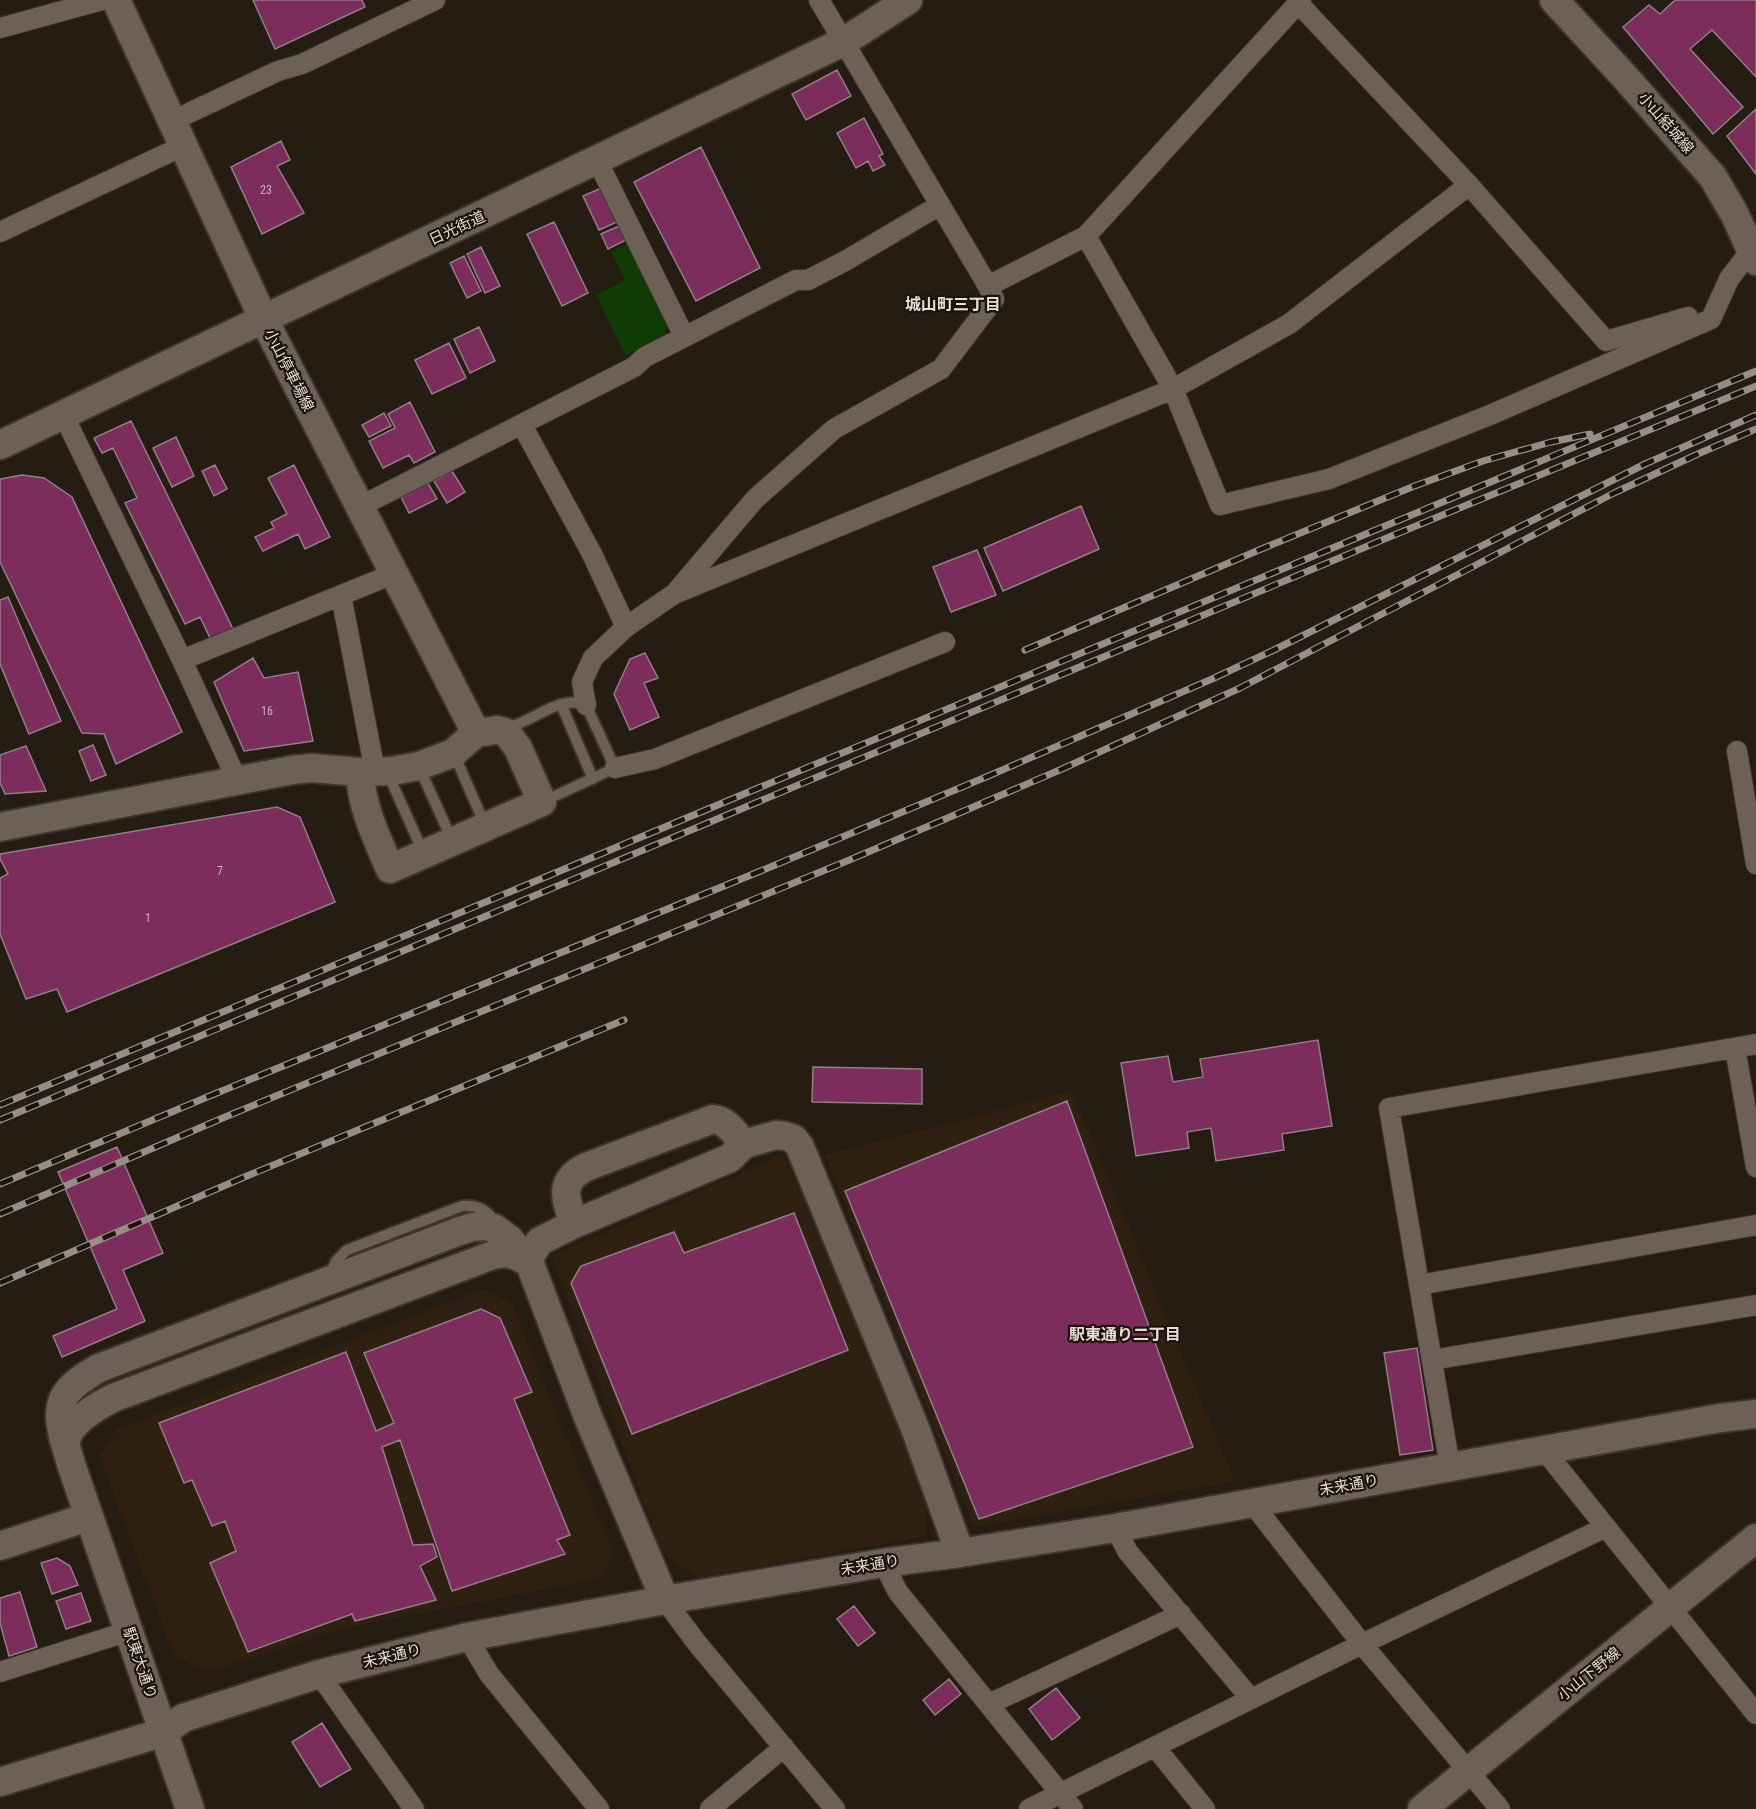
<svg xmlns="http://www.w3.org/2000/svg" width="1756" height="1809" viewBox="0 0 1756 1809" font-family="'Roboto Condensed','Noto Sans JP',sans-serif">
<style>
.built{fill:#2e2112}
.green{fill:#0f3c04}
.building{fill:#7c2d5b;stroke:#8f7f87;stroke-width:1.5}
.lines{fill:none;stroke-linecap:round;stroke-linejoin:round}
.lane-casing{stroke:#3d3630;stroke-width:14}
.street-casing{stroke:#3d3630;stroke-width:22}
.secondary-casing{stroke:#3d3630;stroke-width:32}
.lane{stroke:#6d6156;stroke-width:10}
.street{stroke:#6d6156;stroke-width:20}
.secondary{stroke:#6d6156;stroke-width:28}
.rail-casing{stroke:#968e87;stroke-width:7}
.rail{stroke:#1c1309;stroke-width:4.5;stroke-dasharray:14;stroke-linecap:butt}
.labels{text-anchor:middle;stroke-width:4.5;stroke-linejoin:round;paint-order:stroke}
.number-label{font-size:12px;fill:#cbb2b9}
.street-label{font-size:15px;fill:#e5ded8;stroke:#1c1309}
.neighbourhood-label{font-size:16px;font-weight:bold;fill:#e5ded8;stroke:#1c1309}
</style>
<rect width="100%" height="100%" fill="#251c12"/>
<path class="built" d="M1072 1091 1235 1481 974 1527 825 1155Z
M781 1155 800 1177 925 1492 927 1536 698 1578 663 1554 551 1256Z
M483 1289 511 1302 614 1553 601 1578 337 1630 208 1672 174 1656 99 1456 116 1430Z"/>
<path class="green" d="M629 243 669 322 663 337 626 356 596 295 625 280 611 252Z"/>
<path class="building" d="M253 0H362L365 7 275 49Z
M1675 0H1756V77L1712 30 1690 49 1743 107 1713 134 1623 27 1649 5 1660 14Z
M837 70 851 96 806 120 792 94Z
M1756 109V174L1727 136Z
M864 118 883 154 879 156 885 165 873 171 868 161 856 168 837 133Z
M281 141 290 160 277 166 304 213 262 234 231 167Z
M701 147 760 268 696 301 634 182Z
M601 188 617 222 599 230 583 196Z
M554 222 588 293 562 306 527 234Z
M619 226 626 240 608 249 601 234Z
M481 247 500 286 485 293 467 254Z
M464 256 481 291 467 298 450 263Z
M479 327 495 361 470 373 454 339Z
M449 343 466 378 432 394 415 360Z
M410 402 435 452 414 463 409 455 383 468 369 441 395 428 388 414Z
M384 413 391 426 369 437 362 425Z
M131 421 233 629 211 640 200 617 185 624 125 503 137 498 113 448 102 453 94 438Z
M176 437 194 476 172 487 153 448Z
M215 465 227 489 214 496 202 471Z
M294 465 330 537 305 549 298 534 263 551 255 537 274 528 271 522 287 514 268 478Z
M452 471 465 492 447 503 434 481Z
M22 475 44 478 72 497 182 732 116 764 104 734 82 733 0 562V479Z
M428 483 437 499 409 513 401 497Z
M1081 506 1099 549 1003 591 984 548Z
M977 550 996 595 951 612 933 567Z
M8 597 61 721 29 734 0 664V600Z
M645 653 658 678 644 683 659 717 630 730 614 694 630 659Z
M253 658 264 678 298 672 313 741 244 751 214 682Z
M93 745 106 775 91 781 79 751Z
M26 746 46 791 5 794 0 783V755Z
M277 807 300 817 335 902 67 1012 57 989 26 999 0 934V878L8 874 0 859V854Z
M1318 1040 1332 1126 1282 1134 1284 1150 1216 1161 1211 1128 1187 1132 1189 1148 1136 1156 1121 1063 1168 1056 1173 1082 1203 1077 1200 1059Z
M813 1067 922 1069V1104L812 1102Z
M1067 1101 1193 1447 979 1519 845 1191Z
M117 1147 163 1253 123 1270 145 1321 62 1357 53 1336 117 1309 58 1172Z
M794 1213 848 1350 632 1434 571 1283 581 1266 674 1232 684 1253Z
M481 1309 500 1318 532 1392 514 1399 570 1535 557 1540 565 1554 452 1591 400 1440 382 1447 413 1545 433 1544 437 1557 420 1566 436 1600 355 1621 352 1614 248 1652 210 1563 236 1551 225 1521 212 1526 192 1480 184 1483 159 1423 346 1352 376 1431 394 1423 364 1353Z
M1417 1348 1433 1450 1400 1455 1384 1353Z
M57 1558 70 1566 78 1585 52 1594 41 1563Z
M20 1592 37 1647 9 1656 0 1623V1598Z
M81 1593 91 1621 66 1629 56 1601Z
M854 1606 875 1633 858 1646 837 1619Z
M949 1679 961 1694 935 1715 923 1700Z
M1056 1688 1080 1718 1052 1740 1029 1709Z
M322 1723 351 1769 320 1787 292 1742Z"/>
<g class="lines">
<g class="lane-casing">
<path id="lane" d="M561 704 593 779
M505 728C533 723 558 694 586 705L615 768 542 802
M454 754 485 825
M419 767 452 840
M392 771 393 785 424 854
M329 1276 336 1261 347 1250 462 1206C477 1205 485 1209 495 1221"/>
</g>
<g class="street-casing">
<path id="street" d="M1298 3 1469 185 1606 341 1688 317
M0 28 102 0
M172 121 278 71 302 64 435 0
M597 160 684 336
M0 232 183 146
M1086 236 1173 389 1220 505 1329 479 1490 415 1711 319 1729 279 1751 250
M988 286 1086 236 1301 0
M64 416 182 660 237 780
M522 425 592 554 626 627
M359 507 634 367 645 357 796 280H808L845 261 940 205
M676 592 755 499 834 429 941 369 994 299 988 286 819 0
M341 595 372 756V772
M182 660 393 574
M586 705 582 682 593 658 626 627 674 594 1173 389 1289 324 1469 185
M1737 751 1756 864
M615 768 655 759 945 642
M1735 1048 1756 1167
M1419 1285 1756 1225
M1432 1360 1756 1305
M1544 1450 1756 1714
M1450 1467 1389 1108 1756 1044
M1252 1503 1362 1644 1500 1809
M1115 1528 1128 1552 1251 1699
M883 1563 898 1592 1073 1809
M665 1600 696 1642 835 1809
M467 1637 489 1674 599 1809
M0 1672 129 1631
M319 1674 414 1809
M989 1704 1181 1614
M1155 1747 1205 1809
M710 1809 784 1747
M1029 1809 1362 1644 1606 1527"/>
</g>
<g class="secondary-casing">
<path id="secondary" d="M116 0 264 320 476 733
M1554 0 1624 76 1713 177 1735 215 1756 261
M0 445 845 41 908 0
M0 827 292 770 312 768 360 772 392 771 419 766 453 753 476 733 497 730 505 732 510 737 518 748 542 802 390 869C377 838 361 807 360 772
M574 1224C566 1199 557 1182 586 1167L713 1119C727 1120 735 1134 744 1144
M530 1264 531 1254 540 1241 574 1224 730 1158 744 1144 776 1135 785 1136 794 1139 800 1147 915 1428 960 1553
M65 1444C53 1402 62 1389 99 1368L457 1232 472 1227 485 1226 494 1228 509 1239 530 1264 588 1417 665 1600
M0 1546 88 1517
M0 1782 164 1732 183 1718 319 1674 467 1637 665 1600 883 1563 960 1553 1115 1528 1720 1418 1756 1414
M190 1809 71 1464C70 1459 67 1452 66 1446 64 1425 97 1406 113 1398L493 1255C509 1251 517 1255 530 1264
M1422 1809 1756 1538"/>
</g>
<use href="#lane" class="lane"/>
<use href="#street" class="street"/>
<use href="#secondary" class="secondary"/>
<g class="rail-casing">
<path id="rail" d="M1025 650 1259 550 1412 487 1483 461 1551 442 1590 434
M0 1105 1756 371
M0 1120 1394 535 1756 386
M0 1184 212 1095 768 868 986 777 1212 679 1276 649 1645 464 1756 415
M0 1214 225 1117 847 861 1062 769 1240 688 1614 493 1700 453 1756 429
M0 1283 242 1178 624 1020"/>
</g>
<use href="#rail" class="rail"/>
</g>
<g class="labels">
<g class="number-label">
<text x="266" y="194">23</text>
<text x="267" y="715">16</text>
<text x="220" y="875">7</text>
<text x="148" y="922">1</text>
</g>
<g class="street-label">
<text transform="translate(1666 123) rotate(49)" y="5">小山結城線</text>
<text transform="translate(457 228) rotate(-25)" y="5">日光街道</text>
<text transform="translate(289 370) rotate(63)" y="5">小山停車場線</text>
<text transform="translate(1349 1485) rotate(-10)" y="5">未来通り</text>
<text transform="translate(870 1565) rotate(-9)" y="5">未来通り</text>
<text transform="translate(392 1656) rotate(-14)" y="5">未来通り</text>
<text transform="translate(140 1663) rotate(71)" y="5">駅東大通り</text>
<text transform="translate(1589 1674) rotate(-39)" y="5">小山下野線</text>
</g>
<g class="neighbourhood-label">
<text x="953" y="310">城山町三丁目</text>
<text x="1125" y="1340">駅東通り二丁目</text>
</g>
</g>
</svg>
